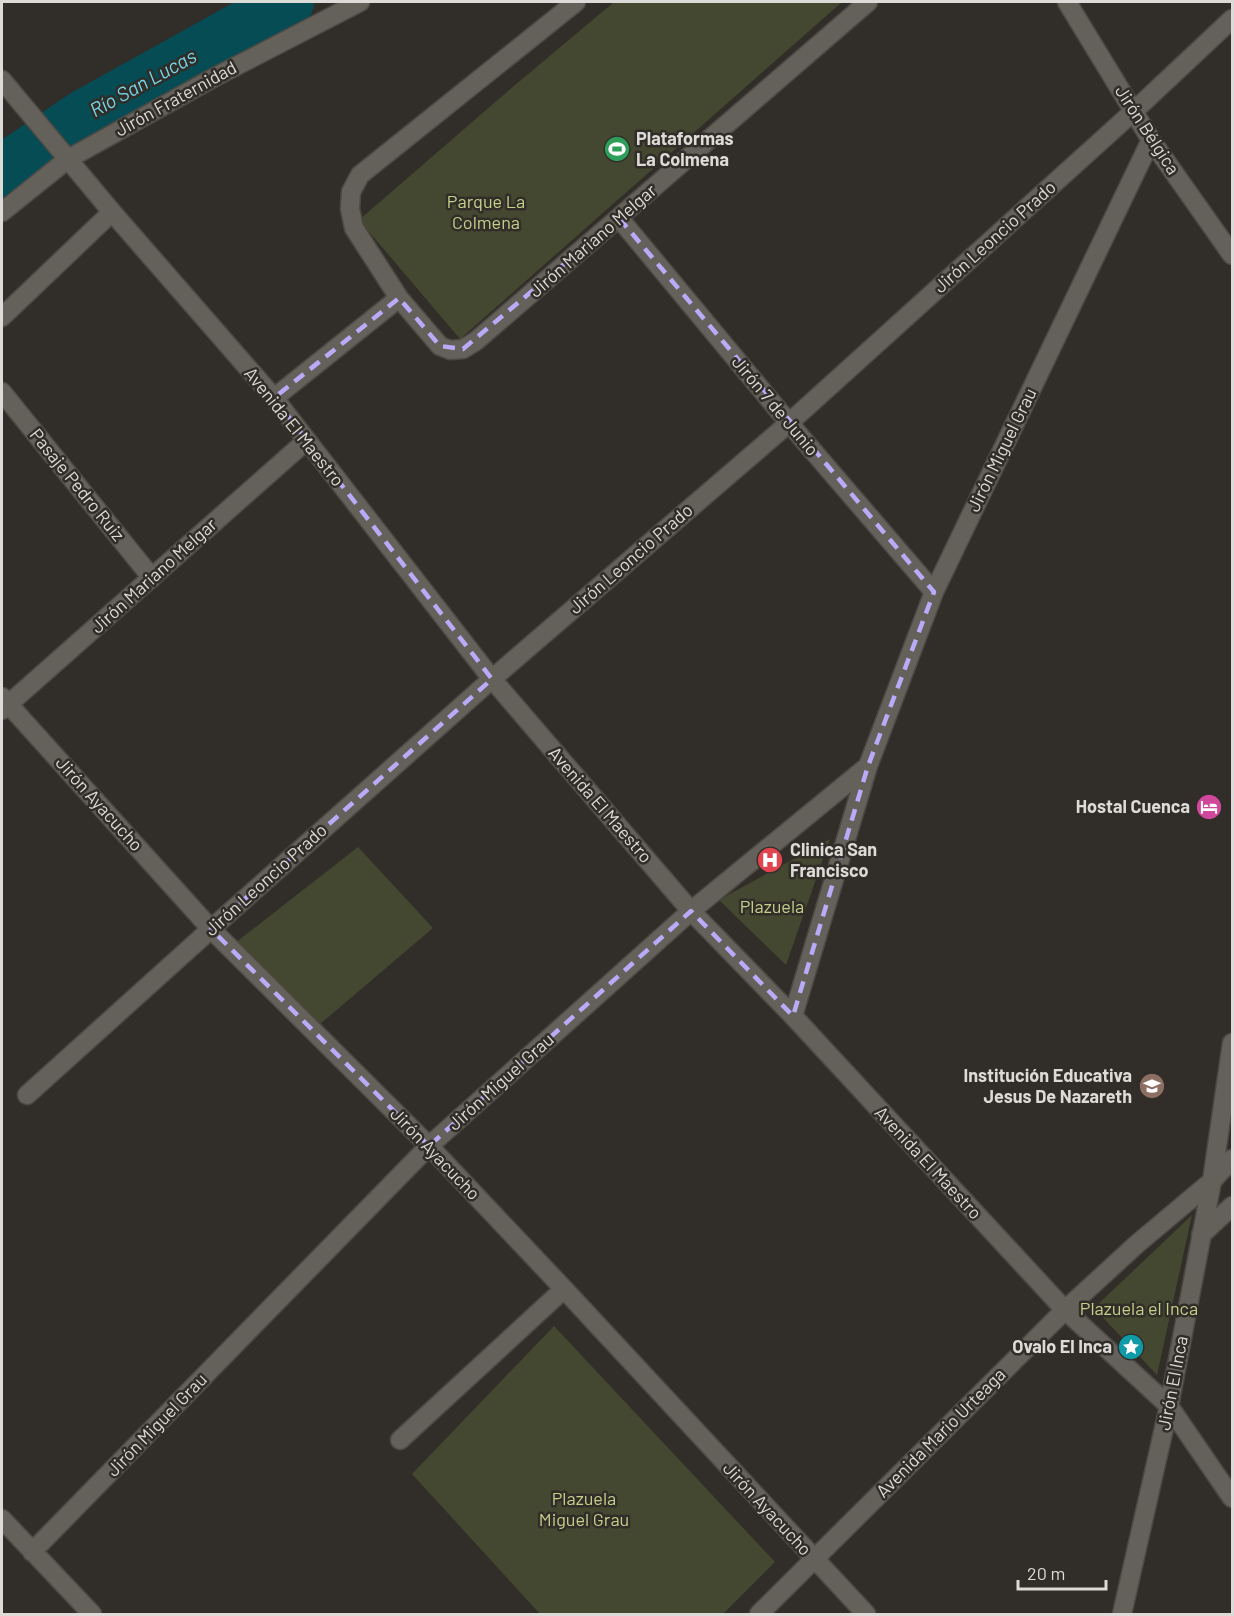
<svg xmlns="http://www.w3.org/2000/svg" width="1234" height="1616" viewBox="0 0 1234 1616" font-family="Barlow,sans-serif">
<style>
.green{fill:#444830}
.lines{fill:none;stroke-linecap:round;stroke-linejoin:round}
.river{stroke:#054c55;stroke-width:52}
.street-casing{stroke:#4c4944;stroke-width:21}
.secondary-casing{stroke:#4c4944;stroke-width:21}
.street{stroke:#64605a;stroke-width:18}
.secondary{stroke:#64605a;stroke-width:18}
.marked{fill:none;stroke:#b8abf7;stroke-width:4.5;stroke-dasharray:12 8;stroke-linejoin:round}
.labels{text-anchor:middle;stroke-width:5;stroke-linejoin:round;paint-order:stroke}
.street-label{font-size:18px;fill:#dddbd7;stroke:#312d28}
.poi-label{font-size:18px;font-weight:bold;fill:#dddbd7;stroke:#312d28;text-anchor:end}
.park-label{font-size:18px;fill:#c5d18a;stroke:#312d28}
.water-label{font-size:20px;font-style:italic;fill:#76d6e6;stroke:#312d28}
</style>
<rect width="100%" height="100%" fill="#312d28"/>
<path class="green" d="M614 2H842L460 339 359 220 508 91Z
M830 839 786 965 719 900Z
M358 847 433 928 319 1025 235 943Z
M1192 1215 1157 1375 1094 1308Z
M554 1326 775 1562 723 1614H540L412 1474Z"/>
<g class="lines">
<path class="river" d="M2 171 83 116 288 2"/>
<g class="street-casing">
<path id="street" d="M576 2 360 175 351 192 350 209 354 228 399 298 440 346 450 350 463 349 476 341 868 2
M1067 2 1151 140 1232 255
M2 212 68 159 213 78 360 2
M619 218 789 423 934 592
M2 317 112 212
M2 392 152 578
M274 398 399 298
M2 710 306 441
M793 1016 868 766 934 592 1151 140
M27 1095 211 929 492 679 789 423 1134 111 1232 19
M1212 1181 1232 1043
M400 1440 564 1289
M2 1519 92 1614
M32 1552 429 1146 691 911 868 766"/>
</g>
<g class="secondary-casing">
<path id="secondary" d="M2 80 112 212 274 398 492 679 691 911 793 1016 1065 1310 1169 1406 1232 1498
M2 697 211 929 429 1146 564 1289 866 1614
M1201 1235 1232 1206
M759 1614 1065 1310 1137 1244 1212 1181 1232 1159
M1122 1614 1169 1406 1212 1181"/>
</g>
<use href="#street" class="street"/>
<use href="#secondary" class="secondary"/>
</g>
<path class="marked" d="M619 218 934 592 868 766 793 1016 691 911 429 1146 211 929 492 679 274 398 399 298 440 346 463 349Z"/>
<defs>
<g id="stadium-disc" transform="scale(1.35)"><circle r="9.5" fill="#2e9e5b" stroke="#312d28"/><path d="M0-5a6.5 5 0 1 0 0 10a6.5 5 0 1 0 0-10ZM-3.5-1.8h7v3.6h-7Z" fill="#fff"/></g>
<g id="hotel-disc" transform="scale(1.35)"><circle r="9.5" fill="#d1479c" stroke="#312d28"/><path d="M-6-4.5h1.5V1H6V5H4.5V3h-9V5H-6ZM-4 0a1.8 1.8 0 1 1 3.6 0ZM.5 0V-2.5h3Q6-2.5 6 0Z" fill="#fff"/></g>
<g id="hospital-disc" transform="scale(1.35)"><circle r="9.5" fill="#e0444e" stroke="#312d28"/><path d="M-5-5h3v3.5h4V-5h3V5h-3V1.5h-4V5h-3Z" fill="#fff"/></g>
<g id="school-disc" transform="scale(1.35)"><circle r="9.5" fill="#8d6e63" stroke="#312d28"/><path d="M0-5L7-2L0 1L-7-2ZM-4 1L0 2.5L4 1V4Q0 6-4 4Z" fill="#fff"/></g>
<g id="sight-disc" transform="scale(1.35)"><circle r="9.5" fill="#0f9aa8" stroke="#312d28"/><path d="M0-6L1.8-2.2L6-1.7L2.9 1.2L3.7 5.4L0 3.3L-3.7 5.4L-2.9 1.2L-6-1.7L-1.8-2.2Z" fill="#fff"/></g>
</defs>
<g fill-rule="evenodd">
<use href="#stadium-disc" x="617" y="149"/>
<use href="#hotel-disc" x="1209" y="807"/>
<use href="#hospital-disc" x="770" y="860"/>
<use href="#school-disc" x="1152" y="1086"/>
<use href="#sight-disc" x="1131" y="1347"/>
</g>
<g class="labels">
<g class="street-label">
<text transform="translate(176 99) rotate(-29)" y="6">Jirón Fraternidad</text>
<text transform="translate(1147 130) rotate(57)" y="6">Jirón Bélgica</text>
<text transform="translate(995 237) rotate(-42)" y="6">Jirón Leoncio Prado</text>
<text transform="translate(593 241) rotate(-41)" y="6">Jirón Mariano Melgar</text>
<text transform="translate(775 406) rotate(50)" y="6">Jirón 7 de Junio</text>
<text transform="translate(294 427) rotate(51)" y="6">Avenida El Maestro</text>
<text transform="translate(1002 450) rotate(-64)" y="6">Jirón Miguel Grau</text>
<text transform="translate(77 485) rotate(51)" y="6">Pasaje Pedro Ruiz</text>
<text transform="translate(631 559) rotate(-41)" y="6">Jirón Leoncio Prado</text>
<text transform="translate(154 576) rotate(-42)" y="6">Jirón Mariano Melgar</text>
<text transform="translate(99 804) rotate(48)" y="6">Jirón Ayacucho</text>
<text transform="translate(600 805) rotate(49)" y="6">Avenida El Maestro</text>
<text transform="translate(266 880) rotate(-42)" y="6">Jirón Leoncio Prado</text>
<text transform="translate(501 1082) rotate(-42)" y="6">Jirón Miguel Grau</text>
<text transform="translate(435 1154) rotate(46)" y="6">Jirón Ayacucho</text>
<text transform="translate(928 1163) rotate(47)" y="6">Avenida El Maestro</text>
<text transform="translate(1173 1383) rotate(-79)" y="6">Jirón El Inca</text>
<text transform="translate(157 1425) rotate(-46)" y="6">Jirón Miguel Grau</text>
<text transform="translate(941 1433) rotate(-45)" y="6">Avenida Mario Urteaga</text>
<text transform="translate(767 1509) rotate(47)" y="6">Jirón Ayacucho</text>
</g>
<g class="poi-label">
<text x="636" y="145" text-anchor="start">Plataformas<tspan x="636" dy="21">La Colmena</tspan></text>
<text x="1190" y="813">Hostal Cuenca</text>
<text x="790" y="856" text-anchor="start">Clinica San<tspan x="790" dy="21">Francisco</tspan></text>
<text x="1132" y="1082">Institución Educativa<tspan x="1132" dy="21">Jesus De Nazareth</tspan></text>
<text x="1112" y="1353">Ovalo El Inca</text>
</g>
<g class="park-label">
<text x="486" y="208">Parque La<tspan x="486" dy="21">Colmena</tspan></text>
<text x="772" y="913">Plazuela</text>
<text x="1139" y="1315">Plazuela el Inca</text>
<text x="584" y="1505">Plazuela<tspan x="584" dy="21">Miguel Grau</tspan></text>
</g>
<g class="water-label">
<text transform="translate(143 83) rotate(-29)" y="7">Río San Lucas</text>
</g>
</g>
<rect width="1234" height="1616" fill="none" stroke="#dddbd7" stroke-width="6"/>
<path d="M1018 1580v9h88v-9" fill="none" stroke="#dddbd7" stroke-width="3"/>
<text x="1027" y="1580" font-size="18" fill="#dddbd7" stroke="#312d28" stroke-width="4.5" paint-order="stroke">20 m</text>
</svg>
